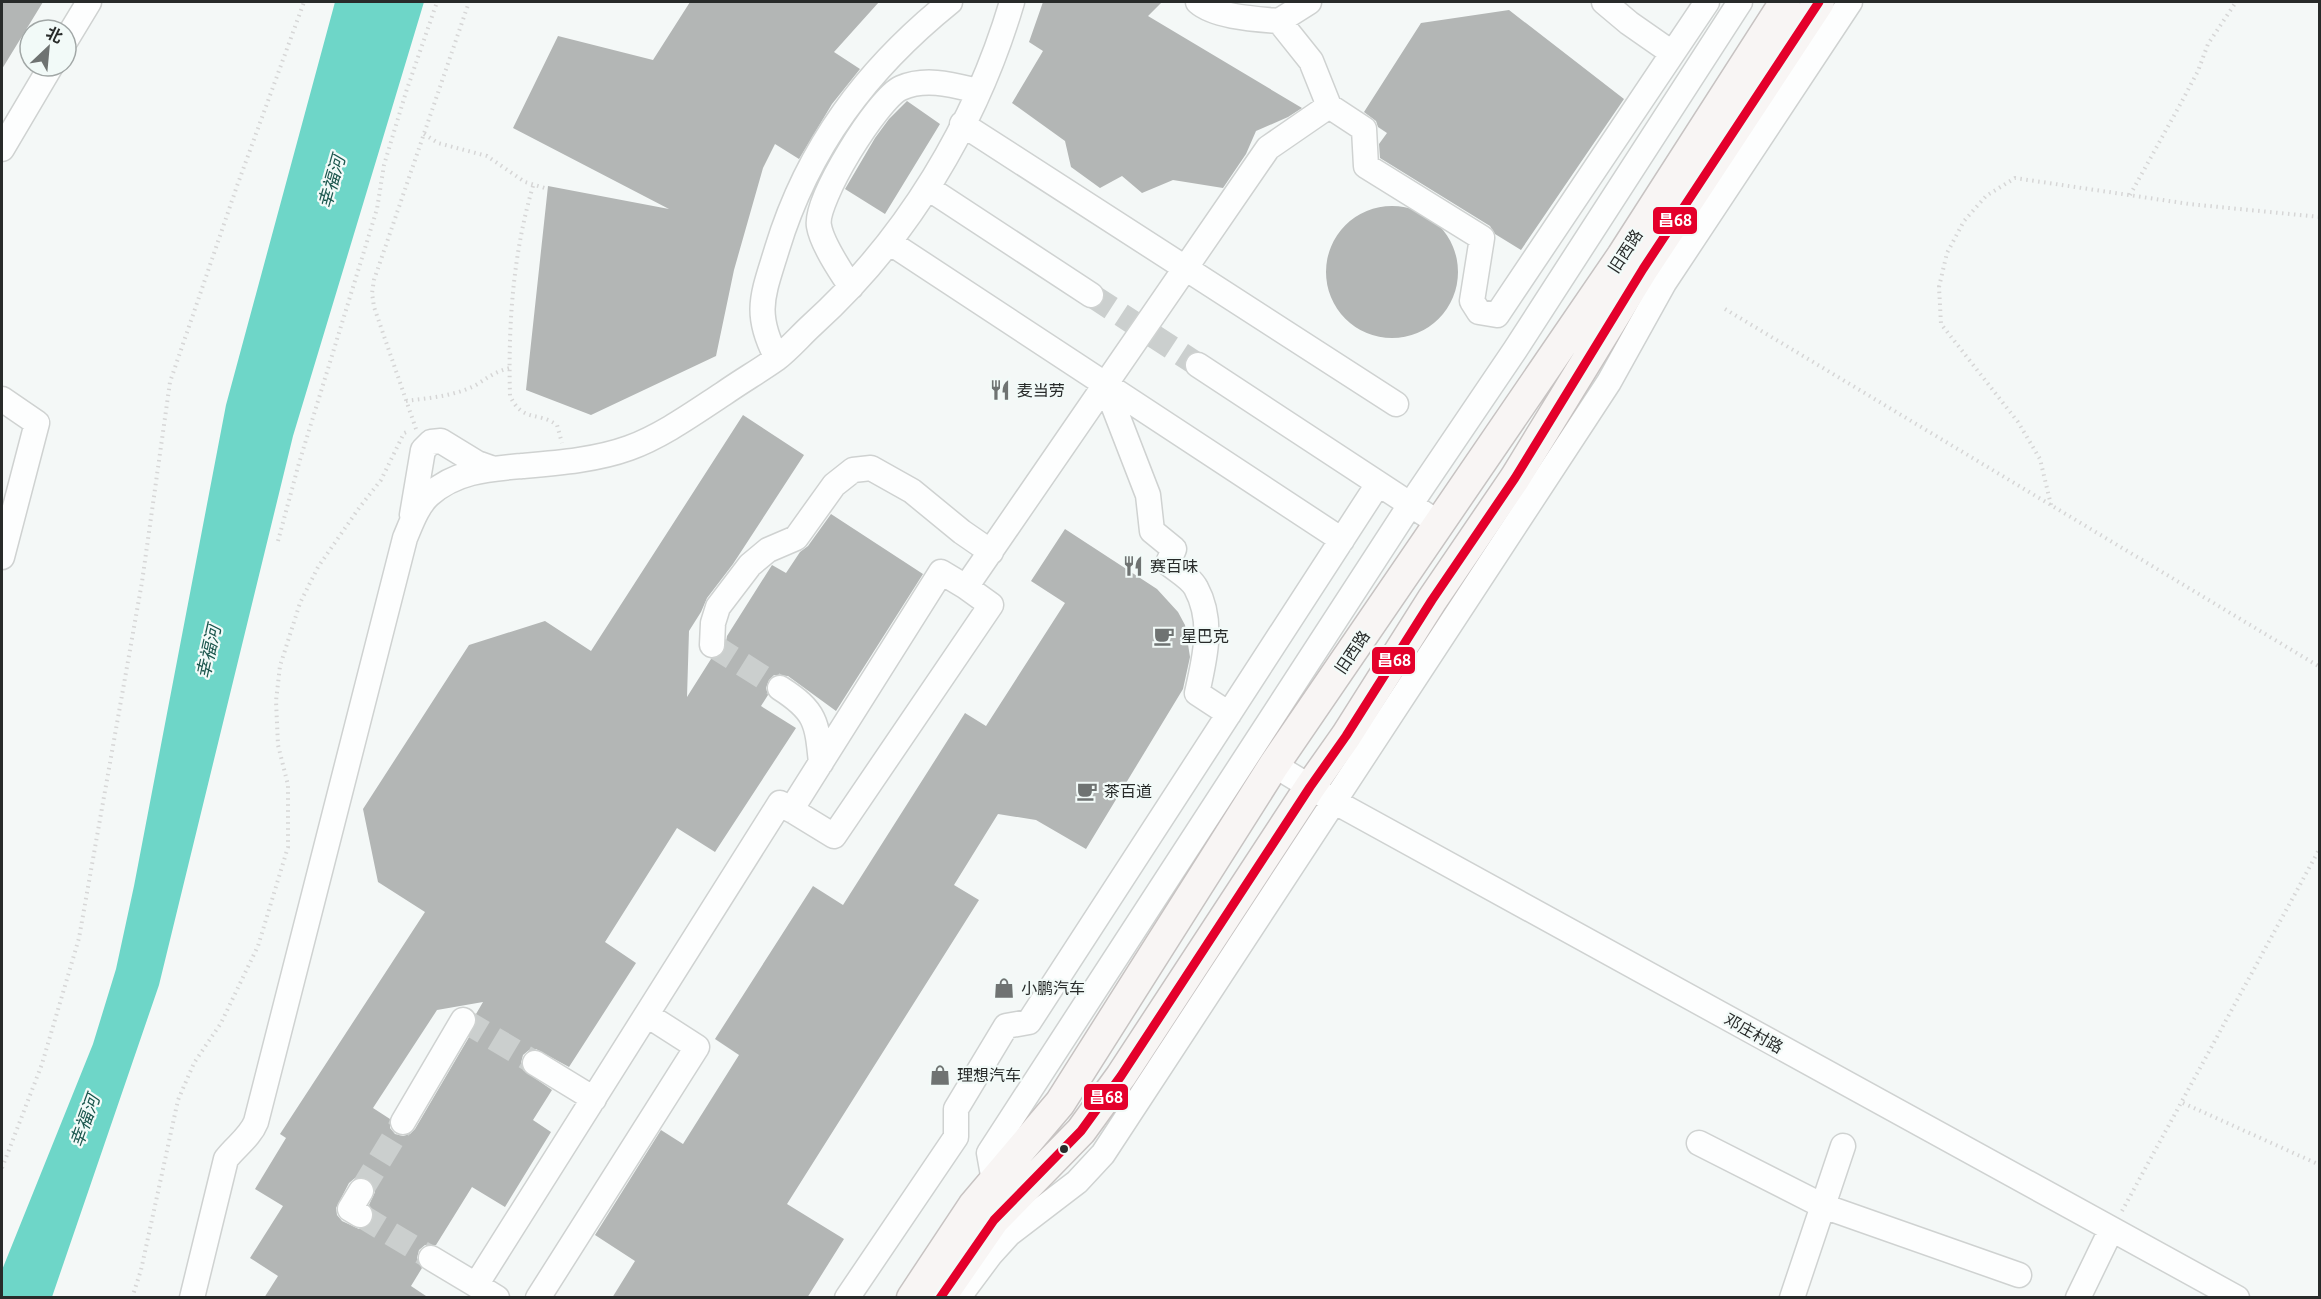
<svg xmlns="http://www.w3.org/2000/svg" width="2321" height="1299" viewBox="0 0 2321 1299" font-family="Ubuntu,'Noto Sans SC',sans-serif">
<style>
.water{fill:#6ed6c8}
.building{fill:#b3b6b5;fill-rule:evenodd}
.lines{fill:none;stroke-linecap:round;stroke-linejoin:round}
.minor-tunnel{stroke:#cbcfce;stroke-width:24;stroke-dasharray:24 12;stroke-linecap:butt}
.minor-casing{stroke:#cfd2d1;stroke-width:27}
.major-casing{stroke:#c7c3c2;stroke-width:33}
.path{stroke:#d6d6d6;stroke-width:4;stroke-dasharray:1.5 4.5;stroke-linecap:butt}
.minor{stroke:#fdfefe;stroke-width:24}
.major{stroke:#f8f5f4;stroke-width:30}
.bus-1-casing{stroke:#f2faf8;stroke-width:14}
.bus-1{stroke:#e4002b;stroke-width:9}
.bus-dot{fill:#282b2a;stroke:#f2faf8;stroke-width:2}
.labels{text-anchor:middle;stroke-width:4.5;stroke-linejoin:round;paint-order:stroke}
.street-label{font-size:16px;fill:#282b2a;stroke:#f2faf8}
.poi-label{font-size:16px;fill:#282b2a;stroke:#f2faf8;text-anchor:start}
.water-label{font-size:18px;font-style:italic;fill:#1b564d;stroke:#f2faf8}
.line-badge{stroke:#f2faf8;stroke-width:2}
.badge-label{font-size:16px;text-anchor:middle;font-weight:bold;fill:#fff}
</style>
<rect width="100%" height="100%" fill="#f4f8f7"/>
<path class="water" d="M335 2H424L293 436 159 985 52 1297H2V1270L93 1044 116 969 134 886 226 405Z"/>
<path class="building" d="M2 2H43L2 69Z
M690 2H879L834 52 860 69 832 104 799 159 775 144 763 168 734 270 716 356 591 415 526 390 548 186 669 209 513 128 558 36 653 60Z
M1043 2H1162L1148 16 1302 108 1288 117 1256 131 1246 154 1223 188 1173 180 1142 193 1122 176 1100 188 1071 167 1065 141 1012 103 1043 51 1029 42Z
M1509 10 1624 99 1521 250 1495 234 1490 226 1380 158 1379 144 1387 133 1378 127 1376 121 1364 112 1421 23Z
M907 101 940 124 885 214 845 189 875 138 889 119Z
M1326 272a66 66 0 1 1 132 0a66 66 0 1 1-132 0Z
M743 415 804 455 733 564 707 598 701 612 689 631 687 697 711 659 718 658 724 653 727 636 772 565 786 573 800 552 808 546 831 514 923 574 836 711 788 676 774 675 769 680 766 688 768 695 761 706 796 728 715 852 677 828 605 942 636 963 569 1067 536 1049 529 1050 523 1055 521 1063 523 1070 552 1090 533 1120 551 1132 505 1207 472 1187 436 1245H425L419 1250 417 1258 422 1268 411 1286 429 1298H264L278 1276 250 1258 283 1206 255 1189 286 1138 280 1134 425 912 378 882 363 809 469 645 545 621 591 651ZM483 1002 476 1014 477 1021 475 1027 415 1129 410 1134 403 1136 395 1134 390 1128V1119L373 1108 437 1010ZM362 1177 369 1179 374 1185 375 1192 369 1205 374 1216 367 1227 359 1229 342 1221 337 1215 336 1208 349 1183 355 1178Z
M1065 529 1157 589 1178 612 1185 625 1190 657 1183 689 1086 849 1036 820 998 814 954 885 979 900 787 1204 844 1239 807 1298H612L635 1261 595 1235 661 1130 683 1144 739 1055 715 1039 813 886 843 905 965 713 986 726 1065 603 1031 581Z"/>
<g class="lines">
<path class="minor-tunnel" d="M1091 295 1198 365
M712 645 780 688
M463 1020 535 1063
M361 1191 403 1122
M360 1215 431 1258"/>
<g class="minor-casing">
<path id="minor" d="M1604 2 1629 23 1672 53
M1279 21 1309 2
M66 40 89 2
M1329 106 1364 129 1366 166 1482 238 1472 301 1479 312 1497 315 1707 2
M962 124 1396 404
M2 149 51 66
M928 188 1091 295
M889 242 1342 540
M851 287C841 272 822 244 819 226 814 201 878 98 901 88 926 77 953 85 978 91
M777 358C753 313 763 295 777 249 808 147 867 69 950 2
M1198 365 1440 524
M1105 384 1148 495 1152 531 1174 549 1168 563C1176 570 1191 578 1196 588 1214 621 1205 658 1197 693L1229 714
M2 399 37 423 2 557
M412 515 423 450 431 442 441 441 477 463 491 468
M712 645 713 623 718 607 750 565 768 550 796 538 834 485 853 470 871 468 912 491 962 532 991 552
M780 688C816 711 817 722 821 763
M1274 765 1335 802 2237 1298
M791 810 941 572 966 587
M535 1063 594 1099
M403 1122 463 1020
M1699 1143 1823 1206 2019 1275
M994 1181 989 1153 1410 505 1515 350 1740 2
M360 1215 350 1209 361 1191
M431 1258 476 1285
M192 1298 226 1159C236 1146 250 1137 256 1122L405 538C411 524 417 506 429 495 456 471 488 469 522 466 557 463 596 460 629 448 662 436 694 413 723 394 740 382 759 371 776 359 789 349 800 336 812 325 907 239 976 124 1012 2
M497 1298 476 1285 780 803 834 836 991 605 966 587 1268 148 1329 106 1311 61 1279 21C1256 19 1215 17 1198 2
M538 1298 697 1047 647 1015
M847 1298 956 1137V1109L1006 1026 1029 1022 1378 484
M958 1298 990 1255 1009 1234 1077 1182 1103 1154 1609 382 1664 283 1850 2
M1792 1298 1843 1146
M2078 1298 2111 1230"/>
</g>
<g class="major-casing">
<path id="major" d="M912 1298 973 1206 1060 1103 1274 765 1622 256 1785 2
M940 1298 994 1220 1081 1131 1121 1076 1310 787 1346 736 1432 600 1515 478 1643 269 1819 2"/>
</g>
<path class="path" d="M424 134 438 143 487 156 525 182 548 189
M533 186C513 254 508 324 510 396 523 423 538 411 557 425L562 443
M2130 195 2181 103 2198 71 2208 44 2236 2
M1725 309 2320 667
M406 401C429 398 455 396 476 385 487 378 496 371 510 368
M416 429 374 307 372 293 374 280 469 2
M2051 505 2040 459 2018 422 1941 324 1939 287 1947 253 1964 221 1986 196 2015 178 2189 204 2320 217
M278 541 299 463 377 209 384 165 406 92 437 2
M2183 1103 2320 1165
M2 1168 42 1064 79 938 142 582 170 382 237 186 304 2
M2122 1211 2320 848
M132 1298 141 1270 178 1100 194 1063 221 1023 258 946 288 847V785L278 745 276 701 280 666 300 603 318 567 359 508 381 480 404 433 409 431"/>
<use href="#minor" class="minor"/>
<use href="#major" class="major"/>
<g class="bus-1-casing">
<path id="bus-1" d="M940 1298 994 1220 1081 1131 1121 1076 1310 787 1346 736 1432 600 1515 478 1643 269 1819 2"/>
</g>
<use href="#bus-1" class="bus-1"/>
</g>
<defs>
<g id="restaurant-bare" transform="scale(1.62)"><path d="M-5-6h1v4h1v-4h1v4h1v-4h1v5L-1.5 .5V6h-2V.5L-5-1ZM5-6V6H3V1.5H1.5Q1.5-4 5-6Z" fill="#6f7372" stroke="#f2faf8" stroke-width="2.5" paint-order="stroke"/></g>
<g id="cafe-bare" transform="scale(1.62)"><path d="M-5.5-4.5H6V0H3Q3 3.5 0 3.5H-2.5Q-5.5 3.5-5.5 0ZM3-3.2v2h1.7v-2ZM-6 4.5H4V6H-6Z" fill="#6f7372" stroke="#f2faf8" stroke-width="2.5" paint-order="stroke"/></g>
<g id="shop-bare" transform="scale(1.62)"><path d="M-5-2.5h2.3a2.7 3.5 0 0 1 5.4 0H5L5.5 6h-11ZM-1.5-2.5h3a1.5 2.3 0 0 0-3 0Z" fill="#6f7372" stroke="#f2faf8" stroke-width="2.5" paint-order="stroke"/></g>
</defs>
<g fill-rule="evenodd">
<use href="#restaurant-bare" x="1000" y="390"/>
<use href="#restaurant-bare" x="1133" y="566"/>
<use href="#cafe-bare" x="1164" y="636"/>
<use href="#cafe-bare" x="1087" y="791"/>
<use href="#shop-bare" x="1004" y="988"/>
<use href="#shop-bare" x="940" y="1075"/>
</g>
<circle class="bus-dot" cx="1064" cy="1149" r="5"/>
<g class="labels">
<g class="street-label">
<text transform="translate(1625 251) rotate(-57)" y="6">旧西路</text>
<text transform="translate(1352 652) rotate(-56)" y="6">旧西路</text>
<text transform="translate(1754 1033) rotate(29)" y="6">邓庄村路</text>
</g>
<g class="poi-label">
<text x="1017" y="396">麦当劳</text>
<text x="1150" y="572">赛百味</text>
<text x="1181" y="642">星巴克</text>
<text x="1104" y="797">茶百道</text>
<text x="1021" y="994">小鹏汽车</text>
<text x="957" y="1081">理想汽车</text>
</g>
<g class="water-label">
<text transform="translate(332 182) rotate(-74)" y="6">幸福河</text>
<text transform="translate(209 652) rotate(-77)" y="6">幸福河</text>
<text transform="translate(85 1121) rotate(-70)" y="6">幸福河</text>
</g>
</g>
<g class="line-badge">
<rect x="1652" y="206" width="46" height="29" rx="6" fill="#e4002b"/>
<rect x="1371" y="646" width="45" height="29" rx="6" fill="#e4002b"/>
<rect x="1083" y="1083" width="46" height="28" rx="6" fill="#e4002b"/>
</g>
<g class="badge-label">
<text x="1675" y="226">昌68</text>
<text x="1394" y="666">昌68</text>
<text x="1106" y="1103">昌68</text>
</g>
<rect width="2321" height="1299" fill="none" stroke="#282b2a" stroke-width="6"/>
<g transform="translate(48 48) rotate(26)"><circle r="28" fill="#f2faf8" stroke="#a1a7a6" stroke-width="1.5"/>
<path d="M0-4.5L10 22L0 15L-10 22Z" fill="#6f7372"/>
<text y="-9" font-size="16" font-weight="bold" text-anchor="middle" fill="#282b2a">北</text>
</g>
</svg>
